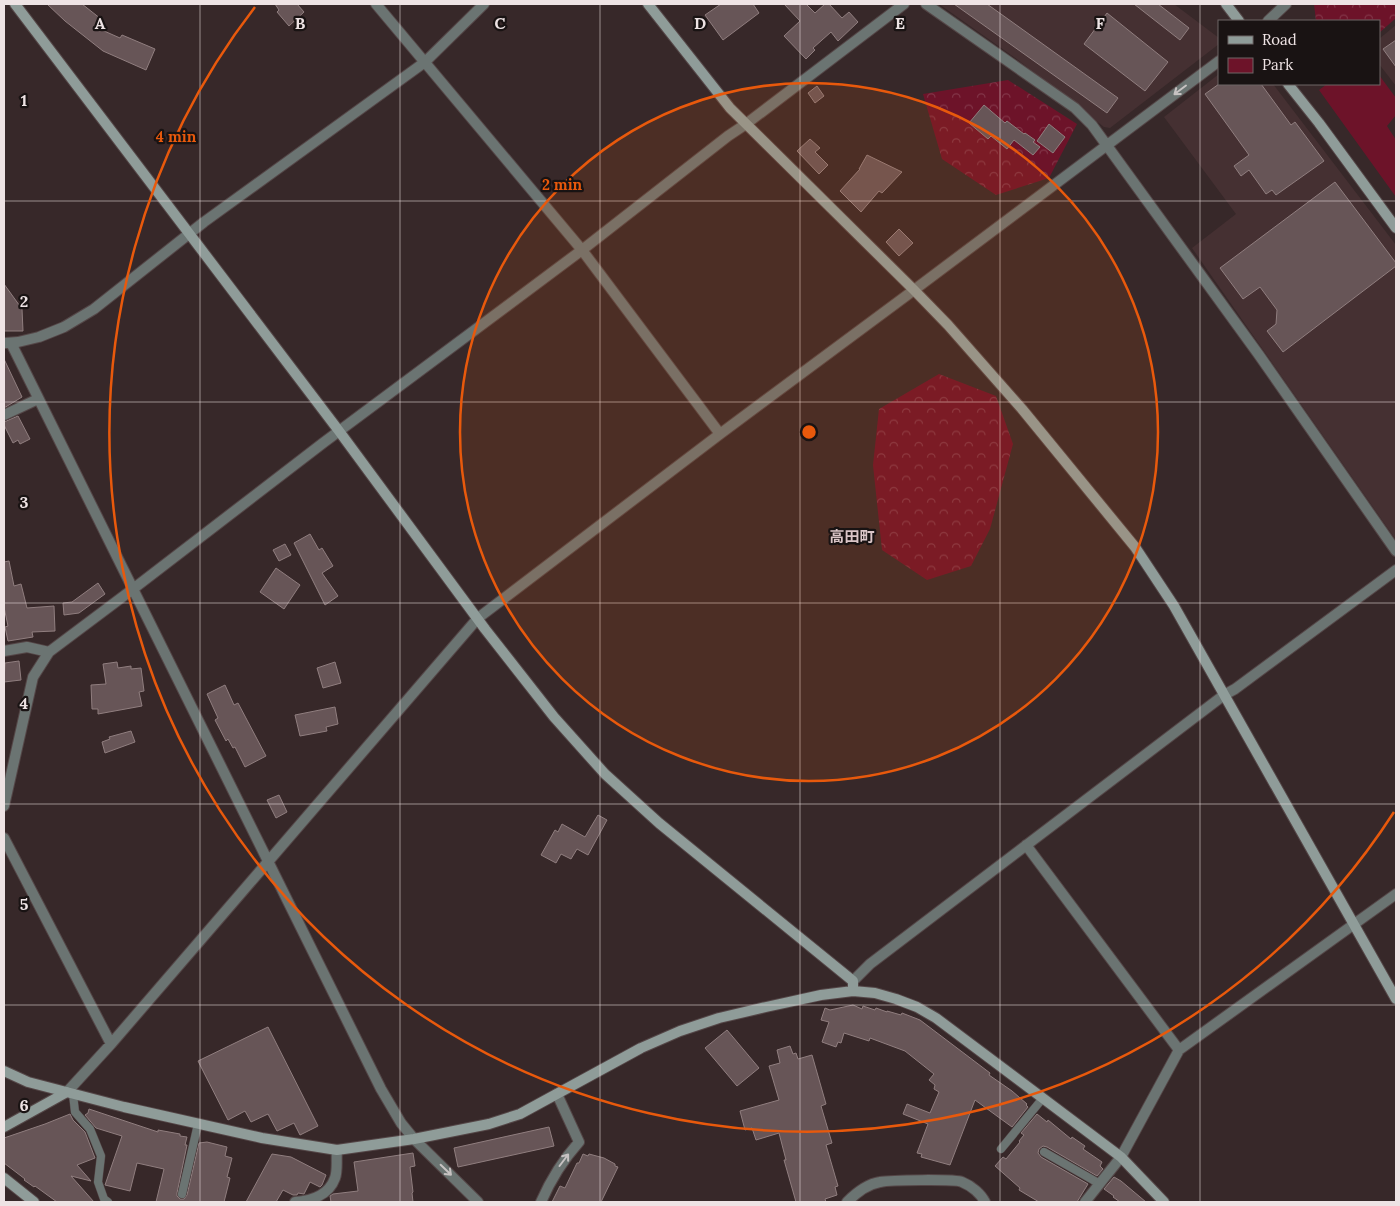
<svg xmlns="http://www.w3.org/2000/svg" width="1400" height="1206" viewBox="0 0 1400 1206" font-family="Lora,'Noto Sans JP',serif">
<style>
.built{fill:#453032}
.green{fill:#6d1329}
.forest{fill:url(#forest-crowns)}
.building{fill:#675557;stroke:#907e7f}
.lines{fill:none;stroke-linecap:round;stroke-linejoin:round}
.lane-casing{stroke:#544647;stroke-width:9}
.street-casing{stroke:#544647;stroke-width:12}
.secondary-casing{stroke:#544647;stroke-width:12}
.lane{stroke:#6b7472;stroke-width:8}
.street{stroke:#6b7472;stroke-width:10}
.secondary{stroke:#8f9c99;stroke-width:10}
.oneway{stroke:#c7c2c2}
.grid{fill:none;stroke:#eee3e4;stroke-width:1;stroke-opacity:0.55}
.ring{fill:none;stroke:#e8590c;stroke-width:2.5}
.labels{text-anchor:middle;stroke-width:4.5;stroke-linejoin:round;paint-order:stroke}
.neighbourhood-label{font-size:15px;font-weight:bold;fill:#dac5c7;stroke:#191313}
.grid-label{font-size:16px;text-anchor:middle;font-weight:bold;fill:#eee3e4;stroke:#191313;stroke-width:4.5;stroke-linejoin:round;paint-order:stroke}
.centre{fill:#e8590c;stroke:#191313;stroke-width:2.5}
.ring-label{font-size:15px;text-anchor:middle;font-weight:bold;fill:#e8590c;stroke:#191313;stroke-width:4.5;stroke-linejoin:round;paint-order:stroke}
</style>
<defs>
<pattern id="forest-crowns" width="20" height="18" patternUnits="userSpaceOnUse" patternTransform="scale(1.25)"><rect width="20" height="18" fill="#6d1329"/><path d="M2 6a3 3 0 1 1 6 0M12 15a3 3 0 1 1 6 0" fill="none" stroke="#823548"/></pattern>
</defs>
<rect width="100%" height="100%" fill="#372829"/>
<path class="built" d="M939 4H1174L1219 38V44L1110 128 1104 127 1018 60Z
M1396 25V86L1379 64V39Z
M1219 74V84H1273L1396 245V540L1192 248 1236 214 1164 117Z"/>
<path class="green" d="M1379 75 1396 98V115L1387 126 1396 140V197L1319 90 1327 84H1379Z"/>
<path class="forest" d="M1314 4H1396V18L1379 33V21H1316Z
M1008 80 1077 124 1049 178 996 195 942 159 923 94Z
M939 374 996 396 1013 444 990 529 971 566 927 580 882 550 873 465 879 409Z"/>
<path class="building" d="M47 4H82L101 19 95 27 120 38 122 35 155 49 146 70 103 51 65 21Z
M275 4H297L304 12 289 26 277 12 279 10Z
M721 4H753L759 13 723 40 705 15Z
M784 4H806L815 13 825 4H829L842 18 849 12 858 22 838 41 831 32 813 48 815 50 806 59 784 36 800 21Z
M954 4H987L1118 98 1107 113Z
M1134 4H1158L1189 28 1180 40Z
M1107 13 1168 62 1145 91 1084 44Z
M1396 40V67L1383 49Z
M1219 84H1261L1291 125 1295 122 1324 161 1276 195 1272 190 1266 194 1249 170 1241 176 1234 166 1249 155 1205 94Z
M817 86 824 96 815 103 808 93Z
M984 105 1005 123 1007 121 1024 134 1025 133 1035 140 1033 142 1040 147 1033 155 1014 140 1007 149 991 136 988 139 969 123Z
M1049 124 1065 137 1053 153 1037 141Z
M810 139 820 148 815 152 828 165 819 174 797 151Z
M867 155 902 172 882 193 879 191 861 212 840 191 860 169H859Z
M1335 182 1396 263V266L1283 352 1267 331 1276 324 1277 310 1260 287 1243 299 1220 268Z
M899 229 913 243 899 256 886 242Z
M4 284 22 309 23 331H4Z
M4 359 22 397 4 408Z
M18 416 30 439 20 444 18 440 13 443 4 425V422Z
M310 534 319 550 322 548 333 566 322 573 338 596 325 605 294 543Z
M285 544 291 555 279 561 273 550Z
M9 561 14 586 21 584 27 608 54 606 55 631 32 632 33 637 8 641 5 627 8 626 4 607V562Z
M276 568 300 585 284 609 260 592Z
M98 583 105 594 79 613 64 615 63 603 72 602Z
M19 661 21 680 4 682 5 663Z
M117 662 118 668 131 666V669L141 668 144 691 139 692 142 706 98 714V709H92L91 685 106 684 103 664Z
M335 662 341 683 323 688 317 668Z
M225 685 234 705 238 703 266 756 245 767 235 747 233 748 228 739 226 741 215 720 218 718 207 694Z
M335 707 338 724 326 727 327 731 300 736 295 715Z
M131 731 135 742 105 753 102 742 110 739 109 737Z
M279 795 287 812 276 818 267 800Z
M598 815 607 820 588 855 577 849 571 859 561 854 556 863 541 855 555 830 558 832 562 824 585 837Z
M853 1005 862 1009 863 1006 875 1010 876 1008 887 1012V1011L901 1015 902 1013 920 1020 990 1073 989 1075 1012 1091 1027 1104 1026 1105 1028 1107 1012 1127 975 1100 950 1165 921 1157 922 1154 917 1153 928 1124 903 1114 907 1104 930 1113 939 1092 934 1089 935 1085 929 1080 934 1074 905 1051 870 1038 869 1041 844 1033 841 1043 838 1042 836 1047 822 1042 829 1022 821 1020 825 1008 830 1010Z
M268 1027 318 1126 300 1135 294 1123 277 1131 268 1114 251 1122 245 1111 228 1120 198 1061Z
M727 1030 759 1068 737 1086 705 1048Z
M790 1046 793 1054 796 1053 798 1059 812 1055 826 1104 821 1106 832 1143 826 1145 838 1186 835 1187 837 1195 825 1199 826 1202H796L784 1160H786L779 1133 756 1140 752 1128 745 1130 740 1111 779 1100 769 1066 780 1063 777 1050Z
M89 1109 158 1132V1130L180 1134V1136L187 1137 185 1145H187L177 1193V1196L180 1199H184L187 1195 199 1143 207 1142 227 1147 225 1156 232 1158 227 1177 230 1178 224 1202H156L164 1169 137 1163 130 1191 105 1185 122 1136 96 1128 85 1115 88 1113Z
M70 1114 73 1120 85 1132 95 1158 77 1165 91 1181 71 1176 94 1202H57L35 1186 34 1187 24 1180 25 1179 4 1163V1138L45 1124Z
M1037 1114 1047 1122 1048 1120 1071 1139 1072 1137 1085 1146 1083 1149 1102 1162 1100 1166 1103 1169 1097 1176 1047 1147 1043 1146 1039 1149 1038 1153 1041 1157 1088 1184 1077 1202H1039L1019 1190 1020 1188 995 1166 1003 1157 1006 1159 1020 1142 1019 1141 1024 1135 1021 1133Z
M549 1127 554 1146 458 1167 454 1148Z
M413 1153 415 1166 410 1167 413 1192 412 1193 413 1202H331L330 1196 333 1194 358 1191 354 1162Z
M272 1154 291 1157 326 1175 322 1185 320 1187 310 1182 304 1194 298 1193 297 1195H293L283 1190 276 1202H246Z
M583 1154 588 1156 589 1154 604 1158 615 1164V1166L618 1167 601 1202H552L560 1186 565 1188 577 1163H579Z
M1114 1177 1121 1181 1146 1202H1120L1113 1197 1114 1196 1104 1189Z"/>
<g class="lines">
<g class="lane-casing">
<path id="lane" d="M73 1094 75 1112 90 1129 101 1156 98 1182 104 1199 108 1202
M1001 1149 1043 1098
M1044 1152 1100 1184
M182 1194 198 1124"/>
</g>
<g class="street-casing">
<path id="street" d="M376 4 582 250 720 434
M926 4 1075 108 1092 125 1259 355 1396 551
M1268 21 1286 4
M5 343 18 342 39 337 64 327 94 309 204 222 425 62 484 4
M11 343 381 1089 401 1123 414 1139 478 1202
M4 415 38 399
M4 651 27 647 49 652
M4 806 33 677 49 652 133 589 323 443 582 250 728 136 746 124 904 4
M4 838 111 1044
M1026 845 1179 1050
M853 981 870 964 1224 695 1235 689 1396 570
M67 1092 111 1044 478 618 720 434 914 290 1219 61
M295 1202C311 1201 329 1195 335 1178 338 1170 336 1159 337 1150
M541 1202C551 1179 562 1161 579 1142L557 1094
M847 1202C856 1193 867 1184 880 1182 890 1180 955 1179 962 1182 972 1186 981 1194 985 1202
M1085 1202 1121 1157 1179 1050 1396 894"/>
</g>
<g class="secondary-casing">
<path id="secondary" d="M15 4 339 431 485 629 554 717 605 774 659 823 853 981V991
M648 4 730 108 914 290 948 325 1022 409 1135 547 1174 606 1396 999
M1226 4 1239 21
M1288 84 1319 123 1396 228
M4 1071 28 1082 124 1107 262 1138 337 1150 414 1139 489 1124 520 1114 641 1048 680 1031 719 1018 766 1007 821 995 853 991 875 993 896 999 917 1007 936 1018 1121 1157 1164 1202
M4 1127 67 1092
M4 1178 34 1202"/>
</g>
<use href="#lane" class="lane"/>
<use href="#street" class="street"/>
<use href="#secondary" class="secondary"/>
</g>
<defs><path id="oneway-shaft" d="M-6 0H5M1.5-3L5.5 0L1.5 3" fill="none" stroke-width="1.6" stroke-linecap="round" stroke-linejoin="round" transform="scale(1.25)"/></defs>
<g class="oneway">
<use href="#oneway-shaft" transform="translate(1180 90) rotate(143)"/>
<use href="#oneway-shaft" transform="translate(564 1160) rotate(-53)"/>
<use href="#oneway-shaft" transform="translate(446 1170) rotate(44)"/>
</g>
<path class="grid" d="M200 4V1202M400 4V1202M600 4V1202M800 4V1202M1000 4V1202M1200 4V1202M4 201H1396M4 402H1396M4 603H1396M4 804H1396M4 1005H1396"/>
<circle cx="809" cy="432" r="349" fill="#e8590c" fill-opacity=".12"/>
<g class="ring">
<circle cx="809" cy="432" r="349"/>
<path d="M1394 812A698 698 0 1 1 255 7"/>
</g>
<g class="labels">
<g class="neighbourhood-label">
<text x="852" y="542">高田町</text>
</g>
</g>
<g class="grid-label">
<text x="100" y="29">A</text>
<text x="300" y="29">B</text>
<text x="500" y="29">C</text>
<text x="700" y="29">D</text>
<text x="900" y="29">E</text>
<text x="1100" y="29">F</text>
<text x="24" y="106">1</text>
<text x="24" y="307">2</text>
<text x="24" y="508">3</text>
<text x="24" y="709">4</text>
<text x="24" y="910">5</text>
<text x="24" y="1111">6</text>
</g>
<circle cx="809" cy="432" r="8" class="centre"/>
<g class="ring-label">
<text x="176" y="142">4 min</text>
<text x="562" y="190">2 min</text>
</g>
<rect width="1400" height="1206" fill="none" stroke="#eee3e4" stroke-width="10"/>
<rect x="1218" y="20" width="162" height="65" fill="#191313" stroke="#6e6667"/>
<rect x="1228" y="36" width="25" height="8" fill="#8f9c99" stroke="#6e6667"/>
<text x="1262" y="45" font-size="15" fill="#eee3e4">Road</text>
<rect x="1228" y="58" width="25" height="15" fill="#6d1329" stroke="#6e6667"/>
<text x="1262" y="70" font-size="15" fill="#eee3e4">Park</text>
</svg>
